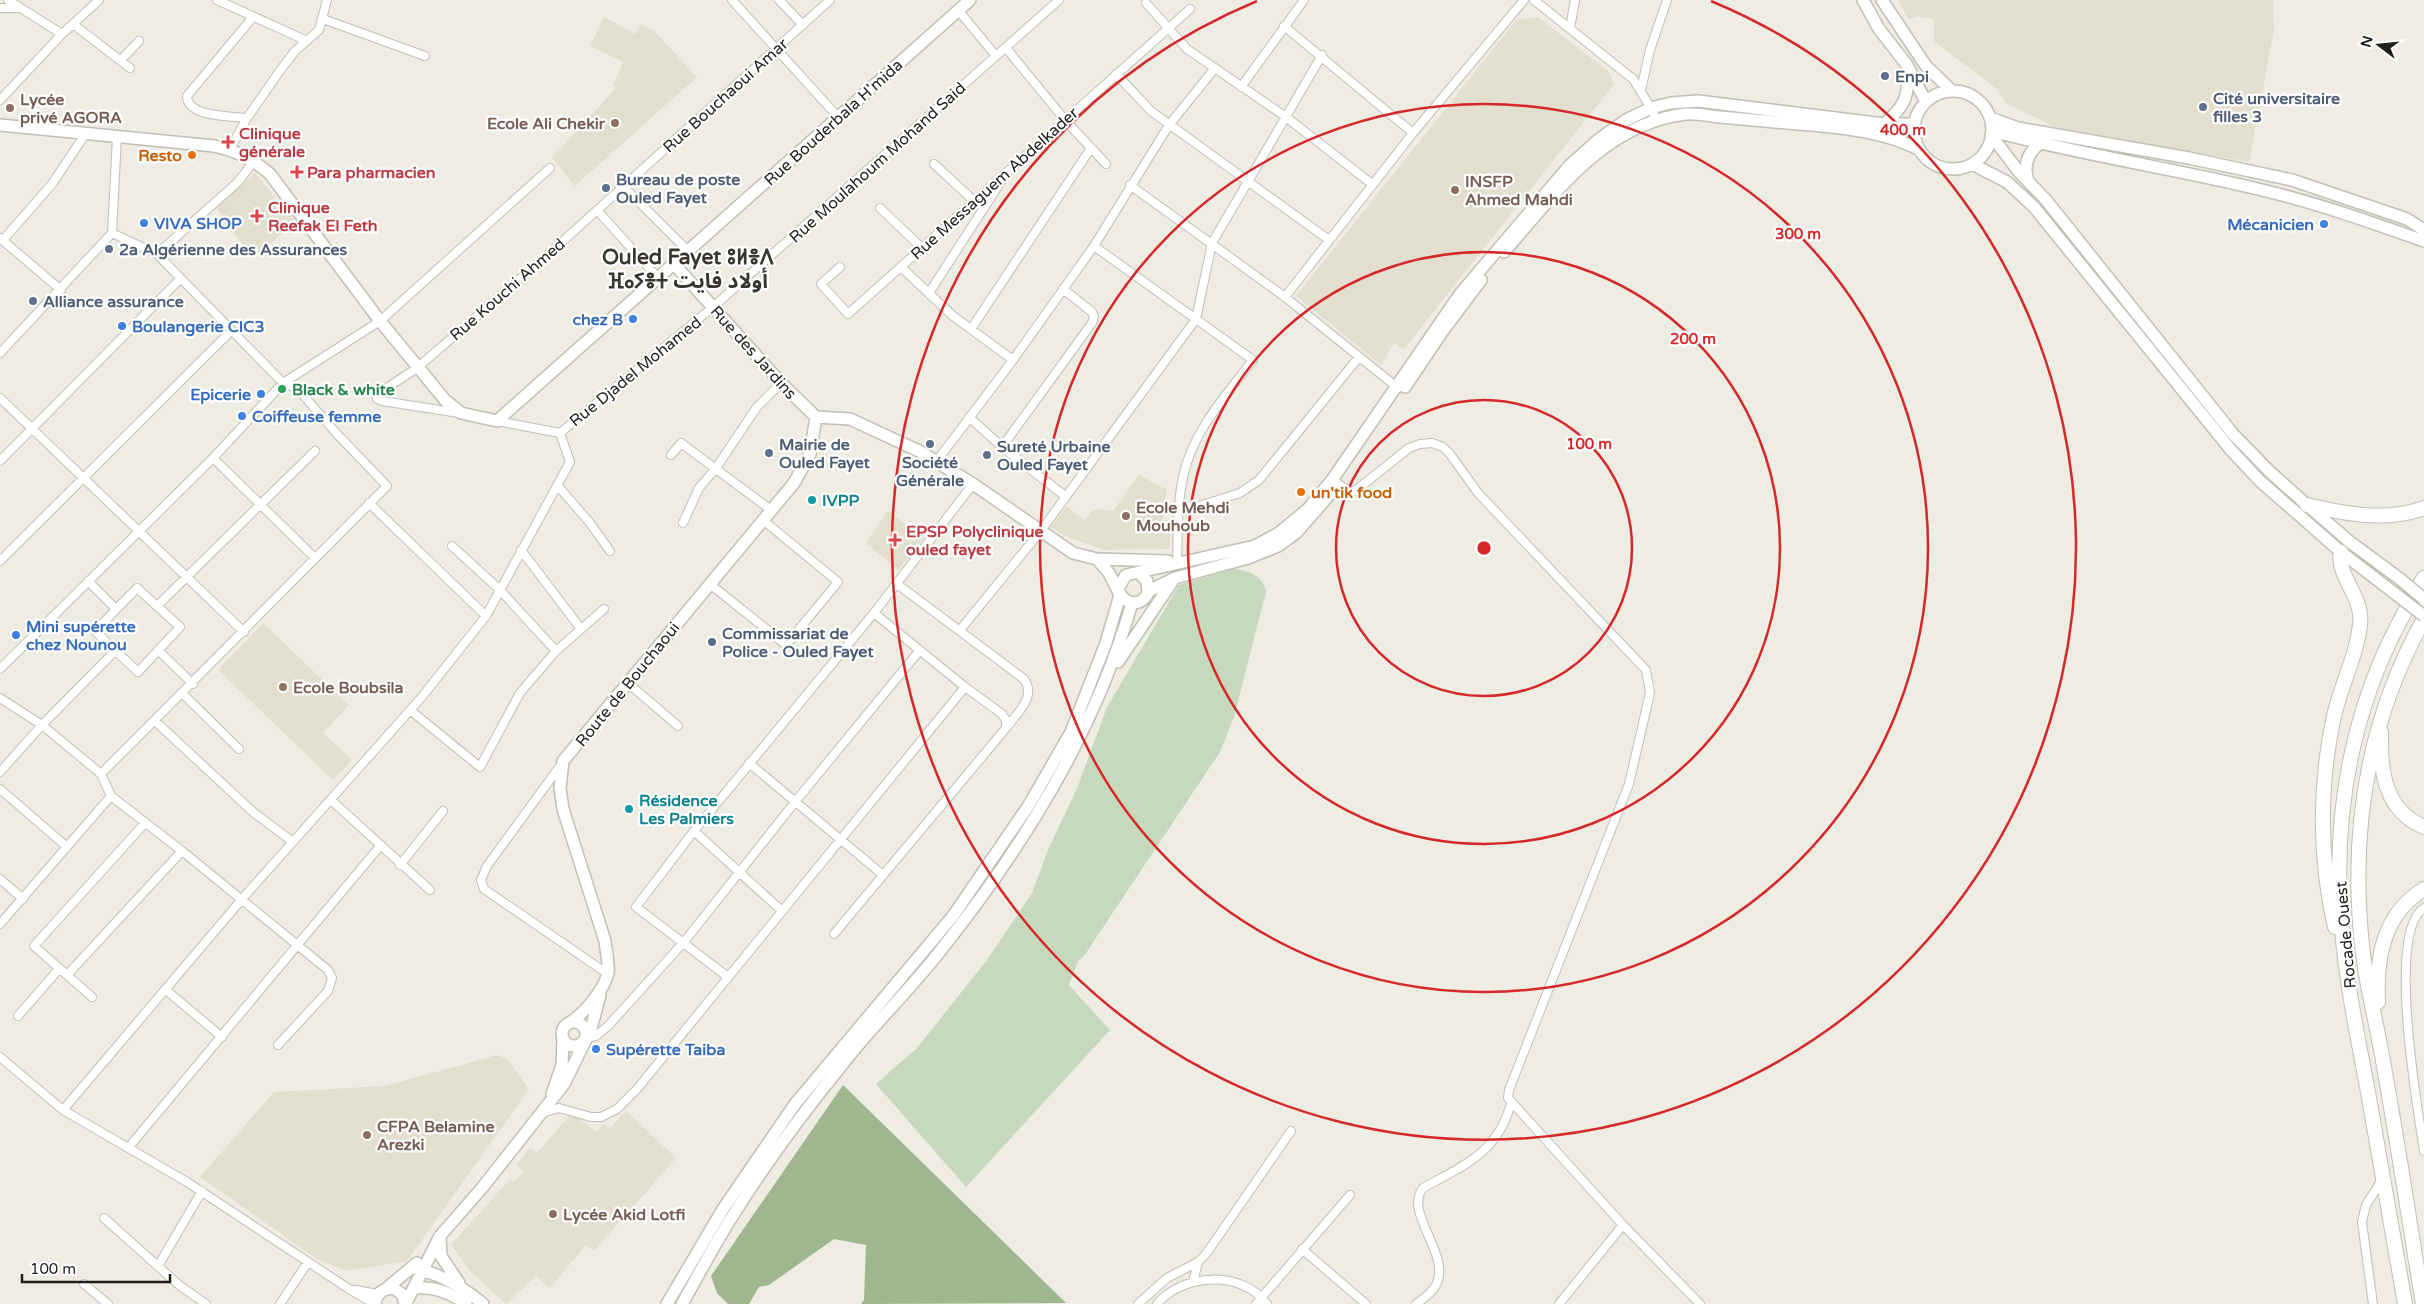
<svg xmlns="http://www.w3.org/2000/svg" width="2424" height="1304" viewBox="0 0 2424 1304" font-family="'Varela Round','Noto Sans Arabic','Noto Sans Tifinagh',sans-serif">
<style>
.built{fill:#e3dfcf}
.green{fill:#c7d9bd}
.forest{fill:#9eb78f}
.lines{fill:none;stroke-linecap:round;stroke-linejoin:round}
.street-casing{stroke:#c1bfb6;stroke-width:10}
.secondary-casing{stroke:#c1bfb6;stroke-width:14}
.highway-casing{stroke:#c1bfb6;stroke-width:16}
.street{stroke:#fff;stroke-width:8}
.secondary{stroke:#fff;stroke-width:11}
.highway{stroke:#fff;stroke-width:14}
.secondary-bridge-casing{stroke:#c1bfb6;stroke-width:14;stroke-linecap:butt}
.secondary-bridge{stroke:#fff;stroke-width:11}
.ring{fill:none;stroke:#d62828;stroke-width:2.5}
.service-dot{fill:#5c6f8a;stroke:#fff;stroke-width:2}
.education-dot{fill:#8d6e63;stroke:#fff;stroke-width:2}
.health-dot{fill:#e0444e;stroke:#fff;stroke-width:2}
.food-dot{fill:#e8710a;stroke:#fff;stroke-width:2}
.shop-dot{fill:#3f7fe0;stroke:#fff;stroke-width:2}
.leisure-dot{fill:#2e9e5b;stroke:#fff;stroke-width:2}
.culture-dot{fill:#0f9aa8;stroke:#fff;stroke-width:2}
.labels{text-anchor:middle;stroke-width:4.5;stroke-linejoin:round;paint-order:stroke}
.service-label{font-size:16px;font-weight:bold;fill:#4e5e75;stroke:#fff;text-anchor:start}
.street-label{font-size:16px;fill:#1f1e1b;stroke:#fff}
.education-label{font-size:16px;font-weight:bold;fill:#785e54;stroke:#fff;text-anchor:start}
.health-label{font-size:16px;font-weight:bold;fill:#be3a42;stroke:#fff;text-anchor:start}
.food-label{font-size:16px;font-weight:bold;fill:#c56008;stroke:#fff;text-anchor:end}
.shop-label{font-size:16px;font-weight:bold;fill:#366cbe;stroke:#fff;text-anchor:start}
.leisure-label{font-size:16px;font-weight:bold;fill:#27864d;stroke:#fff;text-anchor:start}
.culture-label{font-size:16px;font-weight:bold;fill:#0d838f;stroke:#fff;text-anchor:start}
.district-label{font-size:21px;font-weight:bold;fill:#38362f;stroke:#fff}
.centre{fill:#d62828;stroke:#fff;stroke-width:2.5}
.ring-label{font-size:15px;text-anchor:middle;font-weight:bold;fill:#d62828;stroke:#fff;stroke-width:4.5;stroke-linejoin:round;paint-order:stroke}
</style>
<rect width="100%" height="100%" fill="#eeece3"/>
<path class="built" d="M1898 0H2273L2274 30 2249 162 2055 127 2006 103 1997 89 1934 41V19L1917 16 1909 19Z
M604 17 635 34 640 24 655 32 697 77 575 186 552 158 616 88 613 86 623 62 590 46Z
M1538 17 1609 72 1614 84 1404 349 1394 343 1381 365 1296 296 1517 19Z
M255 173 295 222 253 259 216 207Z
M1139 475 1167 490 1162 520 1171 521 1169 549 1104 550 1065 536 1051 527 1067 506 1084 520 1094 509 1113 511Z
M888 511 924 538 898 570 866 543Z
M263 623 349 705 323 733 352 760 333 780 218 670Z
M497 1055 507 1059 529 1089 407 1261 347 1271 317 1259 200 1177 274 1092 385 1086Z
M626 1111 676 1158 594 1251 586 1245 550 1288 536 1276 506 1304 470 1271 451 1245 510 1179 514 1182 523 1171 516 1165 530 1148 537 1153 572 1113 596 1132 604 1124 610 1128Z"/>
<path class="green" d="M1234 569C1248 570 1264 576 1266 592L1234 717 1220 752 1084 956 1078 961 1069 985 1110 1030 966 1187 876 1084 917 1048 987 960 1022 908 1032 893 1048 850 1078 786 1107 707 1179 585Z"/>
<path class="forest" d="M843 1085 1066 1303 861 1304 864 1300 866 1245 834 1239 769 1285 759 1287 749 1304H728L717 1293 711 1276Z"/>
<g class="lines">
<g class="street-casing">
<path id="street" d="M8 0 62 34
M217 0 305 40
M732 0 838 117
M779 0 803 25
M1534 0 1633 79 1651 108 1656 119
M1146 3 1187 49 1286 117 1372 184
M0 8H18
M958 10 996 56
M323 19 425 56
M73 24 130 68
M1284 26 1413 133
M1570 28 1575 0
M1006 48 1065 120 1106 164
M121 60 139 41
M1116 74 1151 111 1329 240
M1241 87 1304 0
M1641 90 1650 50 1667 0
M0 100 62 34 99 0
M247 118C230 116 187 117 187 96L253 17
M230 149 247 118 279 72 295 51 319 30 327 0
M934 164 974 201
M1130 185 1285 297 1398 388
M623 186 688 251
M880 208 922 248
M597 210 657 277
M112 233 117 137
M0 238 61 290
M3 240 52 184 86 133
M1094 246 1253 360C1227 394 1194 430 1184 473 1177 501 1178 532 1177 560
M157 254 238 182 254 161
M840 267 821 284 848 314 1190 9
M901 267 953 316 1013 360
M929 293 1002 180
M1285 297 1413 133 1524 0
M971 329 1091 148
M0 353 112 233 157 254 283 383 297 388 337 434 387 486 101 774 111 796 182 851 328 970 332 978 328 991 278 1045
M0 398 244 632
M459 413 382 401 377 399 376 395 417 368 543 259 830 0
M969 417 1002 447 1065 496
M497 421 560 433 713 307 1059 0
M1002 447 1092 323 1094 317 1092 312 1063 289
M671 455 681 443 771 510
M213 458 315 558
M0 461 180 279
M936 462 1013 360 1094 246 1169 125 1215 68
M1332 480 1349 491H1355L1409 448 1420 444 1432 443 1443 447 1450 454 1478 493 1646 670 1650 693 1629 784 1509 1090 1508 1098 1623 1225 1700 1304
M558 486 590 523 610 551
M369 503 486 616
M1180 512 1240 493 1259 480 1359 357
M683 523 699 488 716 468 757 407 781 383
M452 546 500 590 556 651
M521 550 581 629
M0 561 231 331
M88 581 116 609
M710 584 786 645 838 582 763 520
M897 584 1024 679C1037 697 1017 713 1007 727
M137 588 180 627 138 672 95 631Z
M157 606 315 451
M960 630 1040 532 1196 319 1212 243 1322 55
M158 650 193 684
M0 669 213 458 283 383 380 321 550 168
M629 684 678 726
M183 694 239 749
M0 698 42 725 101 774
M410 710 480 767 520 693 556 651 604 609
M155 721 253 812 293 842
M563 762 487 866 481 880 484 889 608 974
M749 763 883 875
M0 772 42 725 115 651
M0 789 67 847
M331 800 430 890
M694 831 782 911
M400 865 443 811
M0 879 23 899
M2424 908C2386 931 2418 1110 2424 1151
M0 924 111 796
M834 934 1006 728V720L1002 714 965 687 874 613
M67 975 182 851
M728 977 636 907 694 831 874 613 973 484
M166 990 222 1037
M92 997 34 946 145 823
M18 1016 59 969
M585 1038 596 1036 608 1026 684 942 795 802 920 650
M0 1057 63 1110 187 1182 349 1289 375 1304
M63 1110 242 899 421 698 486 616 570 462 560 433
M542 1113 559 1108 591 1117H601L617 1109 637 1089 965 687
M129 1147 380 846
M104 1218 179 1285 206 1304
M1302 1249 1366 1304
M158 1266 202 1191
M1193 1282 1198 1262
M84 1284 108 1304
M355 1290 378 1294
M280 1304 308 1262
M1138 1304 1167 1278 1198 1262 1206 1254 1291 1131
M1157 1304C1183 1273 1242 1270 1267 1304
M1256 1304 1350 1195
M1416 1304C1423 1299 1432 1293 1436 1285 1452 1255 1403 1213 1423 1188 1464 1165 1498 1153 1511 1103
M1559 1304 1623 1225
M2373 1304 2362 1222 2366 1205 2382 1180"/>
</g>
<g class="secondary-casing">
<path id="secondary" d="M1863 0 1879 29 1907 65 1926 102
M1882 0 1926 66 1952 91
M1914 130a39 39 0 1 1 78 0a39 39 0 1 1-78 0Z
M1990 118 2018 128 2189 158 2292 180 2407 219 2424 230
M1884 124C1903 108 1910 97 1907 71
M0 125 214 146C236 150 253 159 270 174L380 321 445 400 461 413 497 421 970 0
M1992 131C2081 155 2172 168 2262 190 2317 203 2370 222 2424 241
M1991 135 2019 172 2046 200 2233 434 2269 471 2307 505 2350 542 2400 579
M1972 164 2007 182 2034 207 2231 450 2260 481 2341 552 2393 592
M2028 181C2023 166 2027 154 2039 144
M1504 252C1554 195 1604 123 1686 114 1696 113 1709 116 1720 117 1742 119 1765 121 1787 123 1831 127 1880 129 1920 150
M674 264 781 383 816 417
M1405 387 1442 332 1481 280
M816 417 850 419 919 451 973 484 1073 553 1097 559 1168 561
M1101 560 1097 559 1109 573 1119 593
M1139 573 1147 581 1148 593C1140 609 1122 604 1118 588L1126 575 1255 546 1279 533 1308 509 1332 480 1460 294 1569 166 1598 140 1626 120 1651 108 1671 103 1698 101 1884 124H1915
M1149 591 1175 578 1248 558 1278 546 1297 532 1330 494
M1118 662 1172 582
M562 1034a12 12 0 1 1 24 0a12 12 0 1 1-24 0Z
M569 1023C583 1015 604 990 608 973 609 963 606 951 605 941L563 809 560 788 563 761 794 483 810 454 816 417
M552 1094 562 1065 563 1040
M440 1236 441 1256 459 1283
M412 1268C439 1273 462 1286 483 1304
M387 1288 417 1263
M414 1288C434 1286 450 1292 466 1304
M406 1303 440 1236 482 1188 564 1084 591 1029 600 995
M375 1304C376 1294 382 1289 393 1288L402 1294 405 1304
M667 1304 723 1209 795 1104 953 916 1029 805 1071 732 1106 643 1120 595
M682 1304C698 1276 713 1247 730 1220 763 1167 801 1115 841 1066 871 1027 907 993 937 955 1022 849 1094 734 1132 603"/>
</g>
<g class="highway-casing">
<path id="highway" d="M2307 505C2346 514 2385 522 2424 508
M2381 732C2380 770 2384 810 2424 827
M2335 927C2319 859 2319 784 2334 716 2341 685 2357 655 2360 624 2364 597 2336 576 2341 552
M2378 1002C2376 958 2383 914 2424 889
M2405 1304C2393 1233 2380 1163 2368 1092 2356 1029 2343 966 2340 902 2335 805 2354 707 2400 621 2408 607 2414 591 2424 578
M2423 1304C2410 1227 2399 1150 2385 1073 2379 1033 2368 994 2363 954 2349 837 2366 723 2424 619"/>
</g>
<use href="#street" class="street"/>
<use href="#secondary" class="secondary"/>
<use href="#highway" class="highway"/>
<g class="secondary-bridge-casing">
<path id="secondary-bridge" d="M2400 579 2424 599
M2393 592 2424 616"/>
</g>
<use href="#secondary-bridge" class="secondary-bridge"/>
</g>
<g class="ring">
<circle cx="1484" cy="548" r="148"/>
<circle cx="1484" cy="548" r="296"/>
<circle cx="1484" cy="548" r="444"/>
<path d="M1711 1A592 592 0 1 1 1257 1"/>
</g>
<g class="service-dot">
<circle cx="1885" cy="76" r="5"/>
<circle cx="2203" cy="107" r="5"/>
<circle cx="606" cy="188" r="5"/>
<circle cx="109" cy="249" r="5"/>
<circle cx="33" cy="301" r="5"/>
<circle cx="930" cy="444" r="5"/>
<circle cx="769" cy="453" r="5"/>
<circle cx="987" cy="455" r="5"/>
<circle cx="712" cy="642" r="5"/>
</g>
<g class="education-dot">
<circle cx="10" cy="108" r="5"/>
<circle cx="615" cy="123" r="5"/>
<circle cx="1455" cy="190" r="5"/>
<circle cx="1126" cy="516" r="5"/>
<circle cx="283" cy="687" r="5"/>
<circle cx="367" cy="1135" r="5"/>
<circle cx="553" cy="1214" r="5"/>
</g>
<g class="health-dot">
<path d="M225.5 134.5h5v5h5v5h-5v5h-5v-5h-5v-5h5z"/>
<path d="M294.5 164.5h5v5h5v5h-5v5h-5v-5h-5v-5h5z"/>
<path d="M254.5 208.5h5v5h5v5h-5v5h-5v-5h-5v-5h5z"/>
<path d="M892.5 532.5h5v5h5v5h-5v5h-5v-5h-5v-5h5z"/>
</g>
<g class="food-dot">
<circle cx="192" cy="155" r="5"/>
<circle cx="1301" cy="492" r="5"/>
</g>
<g class="shop-dot">
<circle cx="144" cy="223" r="5"/>
<circle cx="2324" cy="224" r="5"/>
<circle cx="633" cy="319" r="5"/>
<circle cx="122" cy="326" r="5"/>
<circle cx="261" cy="394" r="5"/>
<circle cx="242" cy="416" r="5"/>
<circle cx="16" cy="635" r="5"/>
<circle cx="596" cy="1049" r="5"/>
</g>
<circle class="leisure-dot" cx="282" cy="389" r="5"/>
<g class="culture-dot">
<circle cx="812" cy="500" r="5"/>
<circle cx="629" cy="809" r="5"/>
</g>
<g class="labels">
<g class="service-label">
<text x="1895" y="82">Enpi</text>
<text x="2213" y="104">Cité universitaire<tspan x="2213" dy="18">filles 3</tspan></text>
<text x="616" y="185">Bureau de poste<tspan x="616" dy="18">Ouled Fayet</tspan></text>
<text x="119" y="255">2a Algérienne des Assurances</text>
<text x="43" y="307">Alliance assurance</text>
<text x="779" y="450">Mairie de<tspan x="779" dy="18">Ouled Fayet</tspan></text>
<text x="997" y="452">Sureté Urbaine<tspan x="997" dy="18">Ouled Fayet</tspan></text>
<text x="930" y="468" text-anchor="middle">Société<tspan x="930" dy="18">Générale</tspan></text>
<text x="722" y="639">Commissariat de<tspan x="722" dy="18">Police - Ouled Fayet</tspan></text>
</g>
<g class="street-label">
<text transform="translate(725 95) rotate(-42)" y="6">Rue Bouchaoui Amar</text>
<text transform="translate(833 122) rotate(-42)" y="6">Rue Bouderbala H'mida</text>
<text transform="translate(877 162) rotate(-42)" y="6">Rue Moulahoum Mohand Said</text>
<text transform="translate(994 183) rotate(-42)" y="6">Rue Messaguem Abdelkader</text>
<text transform="translate(507 289) rotate(-41)" y="6">Rue Kouchi Ahmed</text>
<text transform="translate(754 352) rotate(48)" y="6">Rue des Jardins</text>
<text transform="translate(635 371) rotate(-39)" y="6">Rue Djadel Mohamed</text>
<text transform="translate(627 684) rotate(-51)" y="6">Route de Bouchaoui</text>
<text transform="translate(2345 935) rotate(-95)" y="6">Rocade Ouest</text>
</g>
<g class="education-label">
<text x="20" y="105">Lycée<tspan x="20" dy="18">privé AGORA</tspan></text>
<text x="605" y="129" text-anchor="end">Ecole Ali Chekir</text>
<text x="1465" y="187">INSFP<tspan x="1465" dy="18">Ahmed Mahdi</tspan></text>
<text x="1136" y="513">Ecole Mehdi<tspan x="1136" dy="18">Mouhoub</tspan></text>
<text x="293" y="693">Ecole Boubsila</text>
<text x="377" y="1132">CFPA Belamine<tspan x="377" dy="18">Arezki</tspan></text>
<text x="563" y="1220">Lycée Akid Lotfi</text>
</g>
<g class="health-label">
<text x="239" y="139">Clinique<tspan x="239" dy="18">générale</tspan></text>
<text x="307" y="178">Para pharmacien</text>
<text x="268" y="213">Clinique<tspan x="268" dy="18">Reefak El Feth</tspan></text>
<text x="906" y="537">EPSP Polyclinique<tspan x="906" dy="18">ouled fayet</tspan></text>
</g>
<g class="food-label">
<text x="182" y="161">Resto</text>
<text x="1311" y="498" text-anchor="start">un'tik food</text>
</g>
<g class="shop-label">
<text x="154" y="229">VIVA SHOP</text>
<text x="2314" y="230" text-anchor="end">Mécanicien</text>
<text x="623" y="325" text-anchor="end">chez B</text>
<text x="132" y="332">Boulangerie CIC3</text>
<text x="251" y="400" text-anchor="end">Epicerie</text>
<text x="252" y="422">Coiffeuse femme</text>
<text x="26" y="632">Mini supérette<tspan x="26" dy="18">chez Nounou</tspan></text>
<text x="606" y="1055">Supérette Taiba</text>
</g>
<g class="leisure-label">
<text x="292" y="395">Black &amp; white</text>
</g>
<g class="culture-label">
<text x="822" y="506">IVPP</text>
<text x="639" y="806">Résidence<tspan x="639" dy="18">Les Palmiers</tspan></text>
</g>
<g class="district-label">
<text x="688" y="264">Ouled Fayet ⵓⵍⴻⴷ<tspan x="688" dy="24">ⴼⴰⵢⴻⵜ أولاد فايت</tspan></text>
</g>
</g>
<circle cx="1484" cy="548" r="8" class="centre"/>
<g class="ring-label">
<text x="1903" y="135">400 m</text>
<text x="1798" y="239">300 m</text>
<text x="1693" y="344">200 m</text>
<text x="1589" y="449">100 m</text>
</g>
<g transform="translate(2379 45) rotate(286)" stroke="#ffffff" stroke-width="4" paint-order="stroke">
<path d="M0-4L9 19L0 12L-9 19Z" fill="#1f1e1b"/>
<text y="-8" font-size="14" font-weight="bold" text-anchor="middle" fill="#1f1e1b">N</text>
</g>
<path d="M22 1274v8h148v-8" fill="none" stroke="#1f1e1b" stroke-width="2.5"/>
<text x="30" y="1274" font-size="15" fill="#1f1e1b" stroke="#ffffff" stroke-width="4" paint-order="stroke">100 m</text>
</svg>
